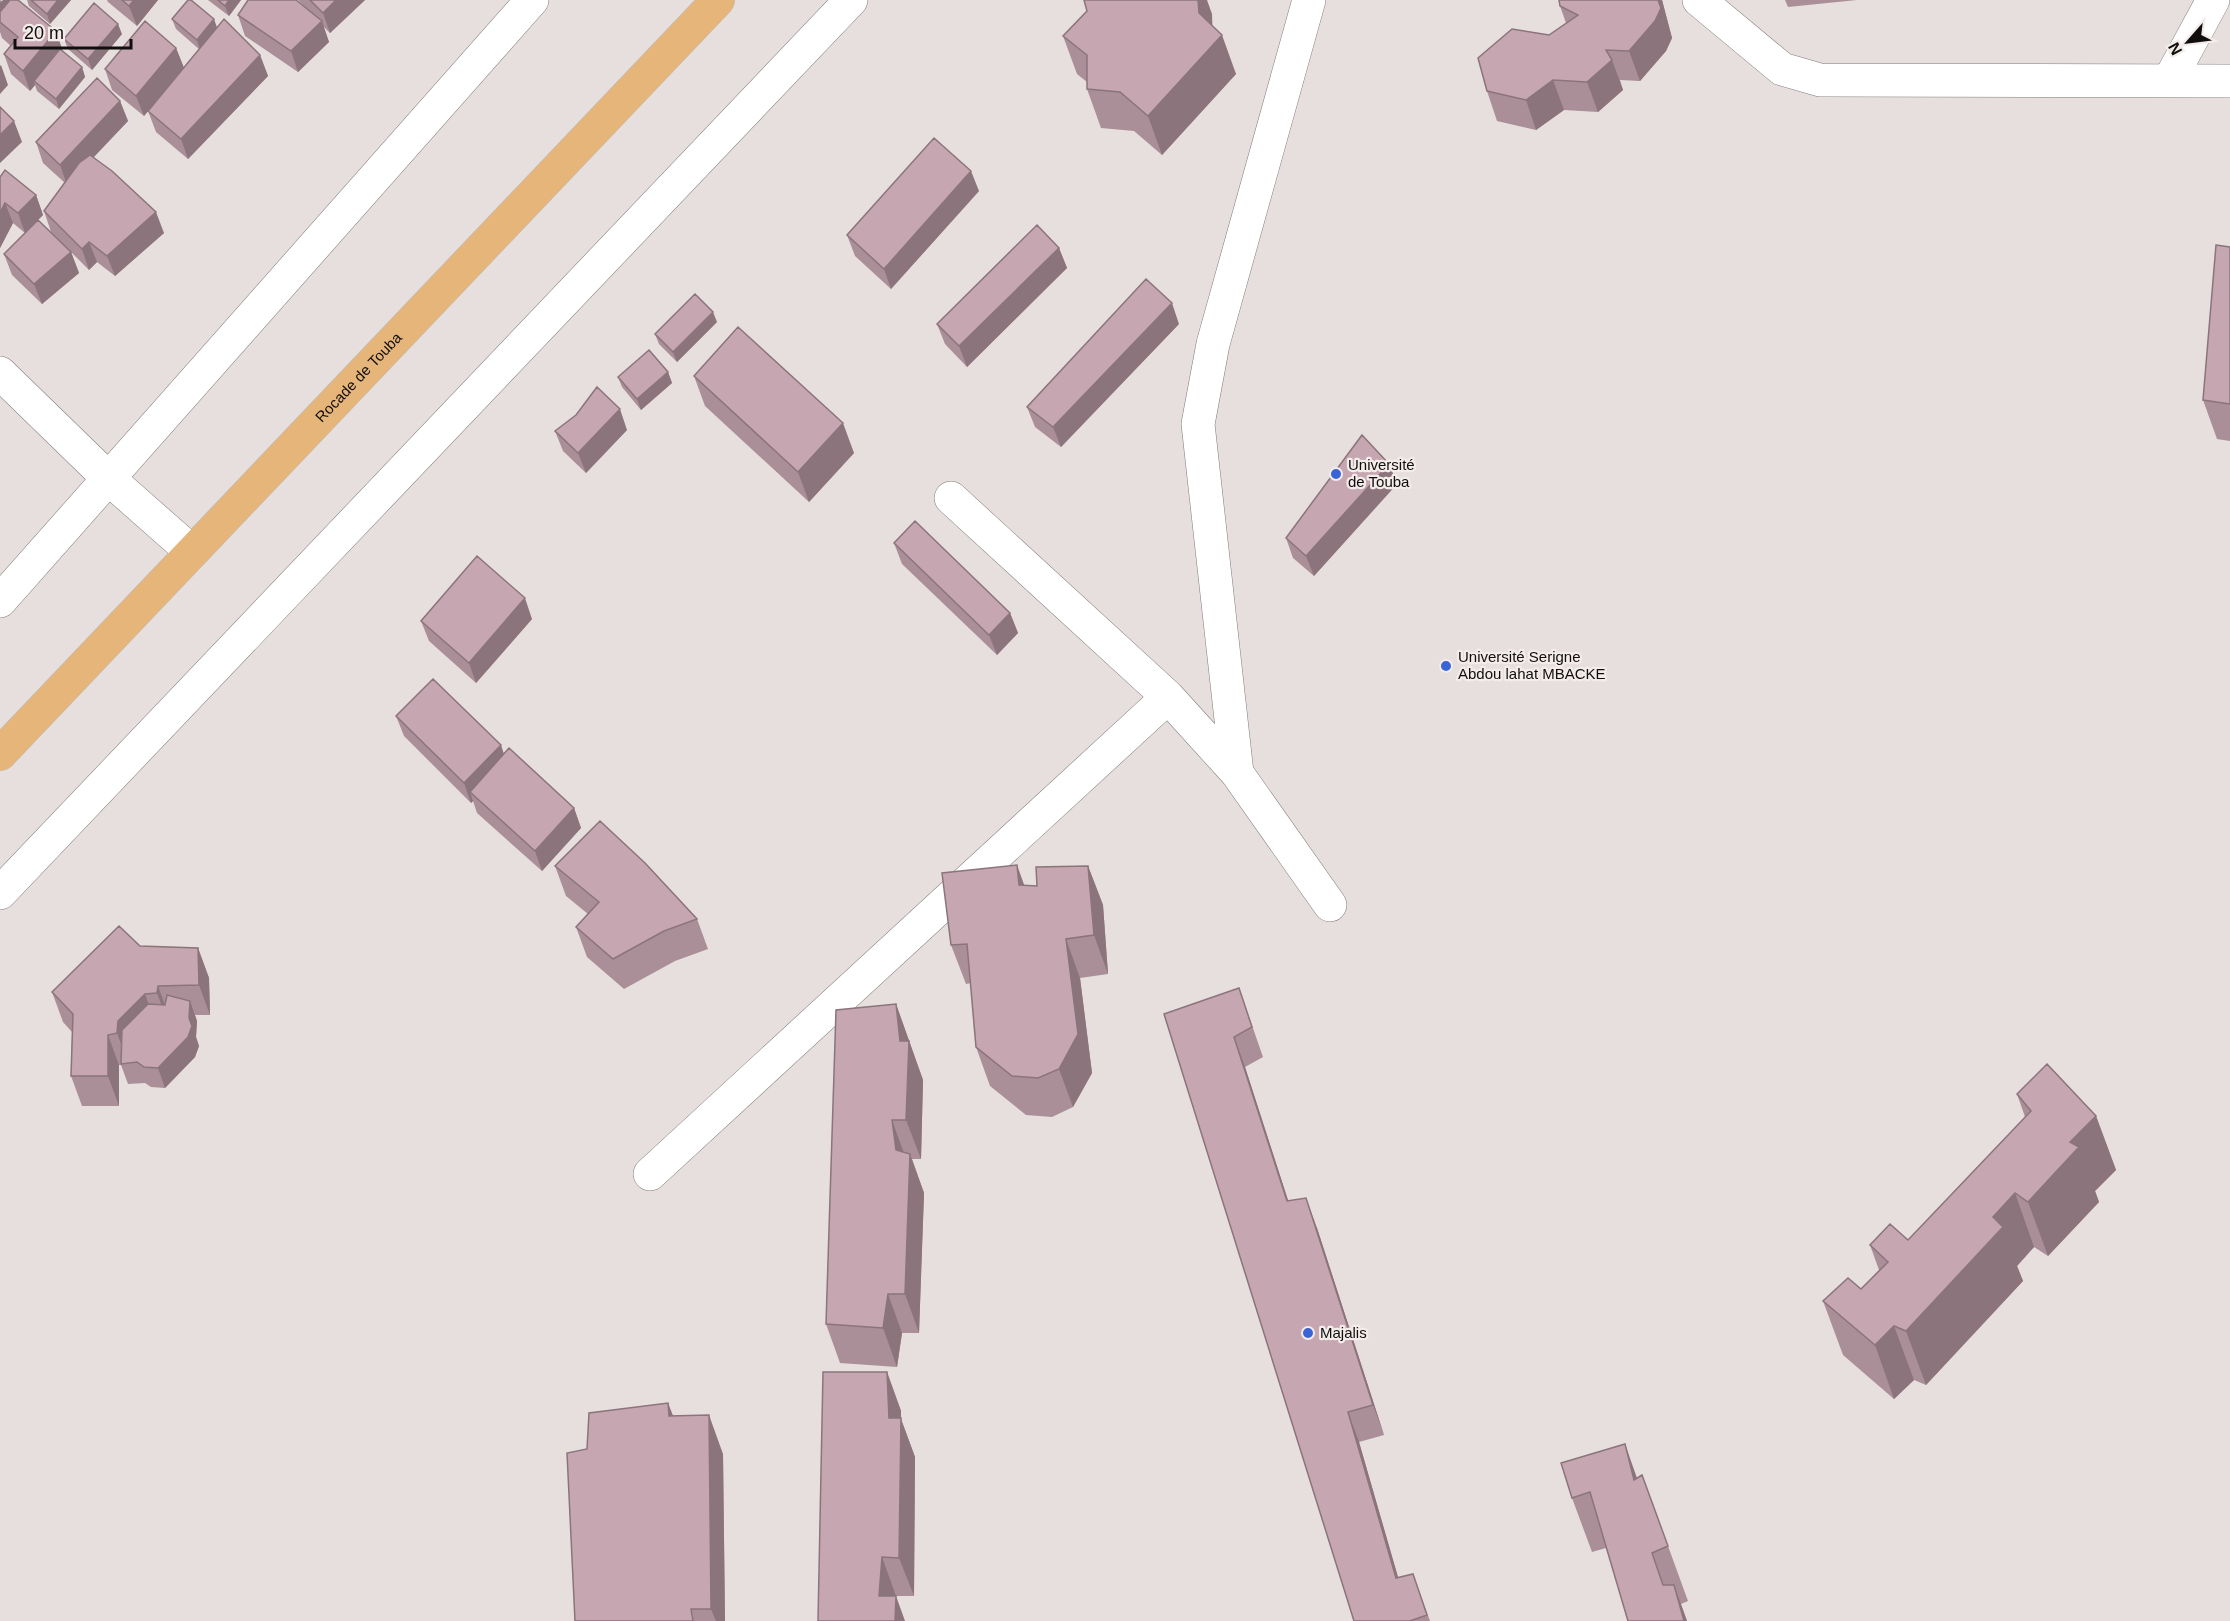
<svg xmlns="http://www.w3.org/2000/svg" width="2230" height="1621" viewBox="0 0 2230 1621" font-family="Helvetica,sans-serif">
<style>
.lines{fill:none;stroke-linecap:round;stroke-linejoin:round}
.minor-casing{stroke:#827c7a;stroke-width:34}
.major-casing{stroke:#bcbcbc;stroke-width:34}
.minor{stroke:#fff;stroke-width:33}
.major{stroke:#e6b57a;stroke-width:33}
.wall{fill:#aa8f98}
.shaded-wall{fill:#8b747c}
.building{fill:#c6a6b1;stroke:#8b747c;stroke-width:1.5}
.poi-dot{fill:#3a64d5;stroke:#f3ecea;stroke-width:2}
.labels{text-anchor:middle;stroke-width:4.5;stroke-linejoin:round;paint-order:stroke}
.street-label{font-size:15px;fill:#100e0e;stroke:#f3ecea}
.poi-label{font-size:15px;fill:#100e0e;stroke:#f3ecea;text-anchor:start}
</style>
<rect width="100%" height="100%" fill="#e6dfdd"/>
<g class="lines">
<g class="minor-casing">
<path id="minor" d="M1699 0 1782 69 1820 80 2230 81
M2169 81 2213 0
M0 373 108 478 192 552
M951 498 1168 697 1237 773 1330 905
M0 601 532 0
M1237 773 1198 424 1213 344 1309 0
M0 893 851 0
M650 1174 1168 697"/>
</g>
<g class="major-casing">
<g id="major">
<path id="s1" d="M0 754 718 0"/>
</g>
</g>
<use href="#minor" class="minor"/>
<use href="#major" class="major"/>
</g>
<path class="wall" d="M0 0 56 31 63 52 82 67 85 77 59 109 37 91 35 85 30 91 11 74 4 54 11 46 2 38 0 32Z
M27 0H71L50 24 29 6Z
M107 0H158L137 26 108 2Z
M208 0H241L229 16Z
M298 0H365L330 33 323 26 329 42 298 72 245 36 238 15 307 9Z
M1559 0H1662L1672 38 1666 51 1640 81 1620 80 1623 90 1598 112 1564 110 1536 130 1497 121 1487 91 1549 35 1566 23 1560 6Z
M1785 0H1857L1788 7Z
M1087 11 1212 14V25L1236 74 1162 155 1134 131 1101 128 1087 89V82L1077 74 1063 36Z
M172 19 217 28 260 55 268 76 188 159 156 132 148 111 200 50 176 29Z
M122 34 92 70 68 49 64 39Z
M176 48 184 68 144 116 112 90 105 69Z
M120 101 128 121 94 157 164 233 115 276 97 262 89 270 51 232 44 211 65 183 43 163 36 142Z
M0 177 36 195 43 215 38 220 71 252 79 273 42 304 12 275 4 254 25 233 13 223 0 248Z
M979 191 891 289 855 256 847 235Z
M2230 247V441L2217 439 2203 400Z
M1059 248 1067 268 967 367 945 344 937 324Z
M717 322 677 362 659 344 655 334Z
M1179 324 1061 447 1035 427 1027 407Z
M668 372 672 383 641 410 622 387 618 377Z
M694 376 854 453 809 502 705 406Z
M627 430 586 473 563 451 555 431Z
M1389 464 1397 484 1314 576 1293 558 1286 538Z
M894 543 1010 613 1018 633 997 655 902 564Z
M532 619 476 683 429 641 421 621Z
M396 716 504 754 574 808 581 828 542 871 477 813 473 801 471 803 404 736Z
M555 866 697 919 708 949 675 961 624 989 587 957 576 927 588 914 566 896Z
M1088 866 1103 905 1108 974 1080 978 1092 1073 1073 1107 1052 1117 1026 1115 990 1086 976 1047 971 983 966 984 951 945 1024 885 1037 886Z
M140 946 198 948 209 978 210 1015H195L197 1021 196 1037 199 1046 195 1057 165 1088 151 1087 145 1083 128 1084 121 1065H119V1106H82L71 1076 72 1032 63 1022 52 992Z
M1239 988 1263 1057 1245 1067 1288 1201 1317 1228 1384 1435 1359 1442 1398 1578 1413 1574 1430 1621H1354L1164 1014Z
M896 1004 923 1080 921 1159H912L924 1193 919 1333H902L897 1367 840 1363 826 1324Z
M2017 1094 2096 1116 2116 1170 2095 1191 2099 1202 2048 1256 2034 1247 2017 1266 2023 1281 1926 1385 1914 1380 1894 1399 1843 1355 1823 1301 1861 1289 1879 1270 1870 1245 1908 1240 2025 1117Z
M887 1372 901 1411V1419L915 1457 914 1596H896L818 1621Z
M668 1403 673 1416 723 1454 725 1621H575L587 1449Z
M1637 1478 1668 1546 1688 1601 1681 1604 1687 1621H1628L1606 1548 1592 1552 1572 1498Z"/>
<path class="shaded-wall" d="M3 0H15L0 22V3Z
M58 0H71L50 24 47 14Z
M134 0H158L137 26 129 6Z
M229 0H241L229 16 225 6Z
M336 0H365L330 33 323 13Z
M1198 0H1207L1212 14 1213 45 1222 35 1236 74 1162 155 1148 116 1199 13Z
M1658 0H1662L1672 38 1666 51 1640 81 1629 51Z
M214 19 218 30 200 50 197 40Z
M322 21 329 42 298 72 291 51Z
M118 24 122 34 92 70 88 59Z
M56 31 63 52 34 81 35 85 30 91 23 71Z
M176 48 184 68 144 116 136 96Z
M260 55 268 76 188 159 181 139Z
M1612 60 1623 90 1598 112 1587 82Z
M1 65 8 85 0 94V66Z
M82 67 85 77 59 109 56 99Z
M1553 80 1564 110 1536 130 1526 100Z
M120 101 128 121 67 185 60 165Z
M14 121 22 142 0 163V135Z
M971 171 979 191 891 289 884 269Z
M36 195 43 215 25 233 18 213Z
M5 203 13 223 0 248V213Z
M156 212 164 233 115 276 107 256Z
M89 242 97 262 89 270 82 249Z
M1059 248 1067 268 967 367 959 346Z
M71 252 79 273 42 304 34 284Z
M1172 303 1179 324 1061 447 1053 427Z
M713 312 717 322 677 362 673 352Z
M668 372 672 383 641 410 637 399Z
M620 409 627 430 586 473 578 453Z
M843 423 854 453 809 502 798 472Z
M1389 464 1397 484 1314 576 1306 556Z
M525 598 532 619 476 683 469 663Z
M1010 613 1018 633 997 655 989 635Z
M501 745 508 766 470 792 473 801 471 803 464 783Z
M574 808 581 828 542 871 535 851Z
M1017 865 1031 904 1019 885Z
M1088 866 1103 905 1108 974 1094 935Z
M1066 939 1080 978 1092 1073 1073 1107 1059 1069Z
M198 948 209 978 210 1015 199 985Z
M158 986 169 1016 168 1023 157 993Z
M145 994 156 1024 128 1063 117 1033 118 1021Z
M190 1001 197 1021 196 1037 199 1046 195 1057 165 1088 158 1068 189 1018Z
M896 1004 923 1080 921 1159 906 1120Z
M108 1035 119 1065V1106L108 1076Z
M1234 1037 1245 1067 1298 1231 1287 1201Z
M2096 1116 2116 1170 2095 1191 2099 1202 2048 1256 2028 1202 2070 1142Z
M892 1120 906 1159 910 1154 924 1193 919 1333 905 1294 896 1150Z
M2015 1193 2034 1247 2017 1266 2023 1281 1926 1385 1906 1331 1993 1217Z
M1306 1198 1317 1228 1384 1435 1373 1405Z
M888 1294 902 1333 897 1367 883 1328Z
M1894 1326 1914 1380 1894 1399 1875 1345Z
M887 1372 901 1411V1419L915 1457 914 1596 899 1558 889 1418Z
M668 1403 683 1442 669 1416Z
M1348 1412 1359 1442 1407 1608 1396 1578Z
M709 1415 723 1454 725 1621H716L711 1609Z
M1625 1444 1644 1498 1634 1480Z
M882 1557 896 1596 905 1621H895L879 1596Z
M1674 1585 1687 1621H1684Z"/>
<path class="building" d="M10 0H18L56 31 23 71 4 54 18 37 0 22V12Z
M31 0H58L47 14Z
M122 0H134L129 6Z
M188 0H191L214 19 197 40 172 19Z
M218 0H229L225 6Z
M248 0H296L322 21 291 51 238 15Z
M310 0H336L323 13Z
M1084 0H1198L1199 13 1222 35 1148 116 1120 92 1087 89V55L1063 36 1087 11Z
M1559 0H1658L1661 8 1655 21 1629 51 1606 50 1612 60 1587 82 1553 80 1526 100 1487 91 1478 58 1512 29 1549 35 1578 15 1560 6Z
M94 3 118 24 88 59 64 39Z
M224 19 260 55 181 139 148 111Z
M145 21 176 48 136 96 105 69Z
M60 49 82 67 56 99 34 81Z
M97 78 120 101 60 165 36 142Z
M0 107 14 121 0 135Z
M934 138 971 171 884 269 847 235Z
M90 155 112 171 156 212 107 256 89 242 82 249 44 211 79 163Z
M5 170 36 195 18 213 5 203 0 213V177Z
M38 220 71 252 34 284 4 254Z
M1037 225 1059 248 959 346 937 324Z
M2216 245 2230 247V404L2203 400Z
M1146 279 1172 303 1053 427 1027 407Z
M695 294 713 312 673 352 655 334Z
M738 327 843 423 798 472 694 376Z
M649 350 668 372 637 399 618 377Z
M597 387 620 409 578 453 555 431 576 415Z
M1362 435 1389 464 1306 556 1286 538Z
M915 521 1010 613 989 635 894 543Z
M477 556 525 598 469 663 421 621Z
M433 679 501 745 464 783 396 716Z
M509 748 574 808 535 851 470 792Z
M600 821 645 863 697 919 664 931 613 959 576 927 599 902 555 866Z
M1017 865 1019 885 1037 886 1036 867 1088 866 1094 935 1066 939 1078 1034 1059 1069 1038 1078 1012 1076 976 1047 967 944 951 945 942 873Z
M119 926 140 946 198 948 199 985 158 986 157 993 145 994 118 1021 117 1033 108 1035V1076H71L73 1014 52 992Z
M1239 988 1252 1027 1234 1037 1287 1201 1306 1198 1373 1405 1348 1412 1396 1578 1413 1574 1427 1615 1410 1621H1354L1164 1014Z
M167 995 190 1001 189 1018 192 1026 188 1037 158 1068 144 1067 137 1062 121 1064 122 1030 148 1004 165 1005Z
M896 1004 900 1041H909L906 1120H892L896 1150 910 1154 905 1294H888L883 1328 826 1324 836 1010Z
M2047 1064 2096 1116 2070 1142 2079 1147 2028 1202 2015 1193 1993 1217 2003 1227 1906 1331 1894 1326 1875 1345 1823 1301 1848 1278 1861 1289 1888 1262 1870 1245 1890 1224 1908 1240 2031 1111 2017 1094Z
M823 1372H887L889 1418H901L899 1558 882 1557 879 1596H896L895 1621H818Z
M668 1403 669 1416 709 1415 711 1609H691L693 1621H575L567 1453 587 1449 589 1413Z
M1625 1444 1634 1480 1642 1475 1668 1546 1652 1553 1663 1585H1674L1684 1621H1628L1590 1492 1572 1498 1561 1463Z"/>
<g class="poi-dot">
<circle cx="1336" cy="474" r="6"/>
<circle cx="1446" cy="666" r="6"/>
<circle cx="1308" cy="1333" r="6"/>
</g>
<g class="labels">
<g class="street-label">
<text dy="5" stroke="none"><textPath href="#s1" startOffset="520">Rocade de Touba</textPath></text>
</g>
<g class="poi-label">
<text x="1348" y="470">Université<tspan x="1348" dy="17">de Touba</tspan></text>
<text x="1458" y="662">Université Serigne<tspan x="1458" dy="17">Abdou lahat MBACKE</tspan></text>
<text x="1320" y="1338">Majalis</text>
</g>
</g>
<g transform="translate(2188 42) rotate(242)" stroke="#f3ecea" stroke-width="4.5" paint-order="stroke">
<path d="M0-4.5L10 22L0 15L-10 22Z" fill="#100e0e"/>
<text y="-9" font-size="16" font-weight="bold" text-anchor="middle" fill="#100e0e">N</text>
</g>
<path d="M15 39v9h116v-9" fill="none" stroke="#100e0e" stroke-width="3"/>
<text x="24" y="39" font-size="18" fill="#100e0e" stroke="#f3ecea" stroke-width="4.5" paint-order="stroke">20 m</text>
</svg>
